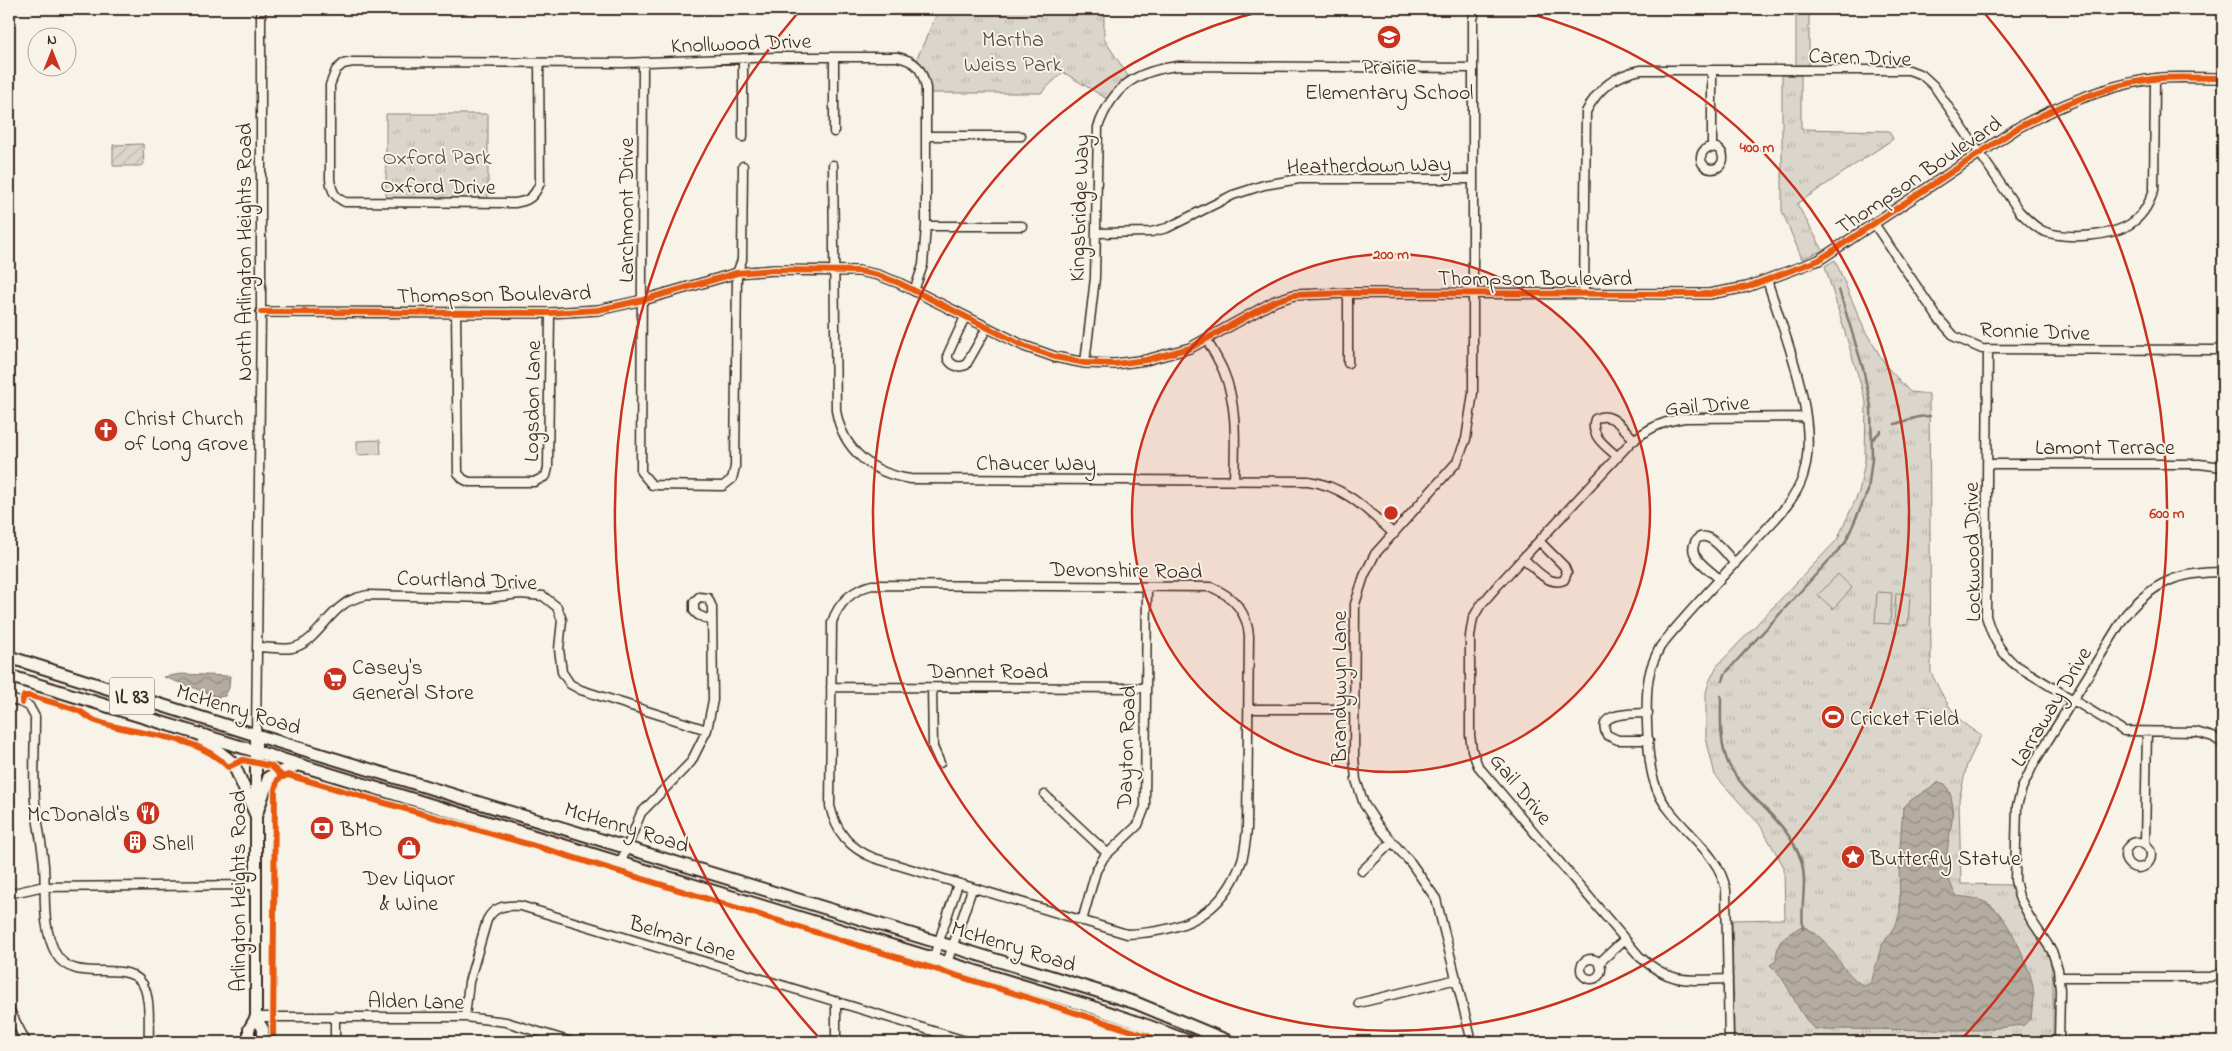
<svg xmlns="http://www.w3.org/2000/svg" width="2232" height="1051" viewBox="0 0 2232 1051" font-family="'Indie Flower',sans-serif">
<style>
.grass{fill:url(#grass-tufts);stroke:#8b8074}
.garden{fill:url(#garden-furrows);stroke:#8b8074}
.pitch{fill:#dbd6cb;stroke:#8b8074}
.water{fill:url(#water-waves);stroke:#84786c}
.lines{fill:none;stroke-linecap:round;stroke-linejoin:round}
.stream{stroke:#84786c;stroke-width:2.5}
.minor-casing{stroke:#3b2a1e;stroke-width:11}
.tertiary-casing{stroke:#3b2a1e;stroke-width:12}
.secondary-casing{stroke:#3b2a1e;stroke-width:14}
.primary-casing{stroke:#3b2a1e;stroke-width:15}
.minor{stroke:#f7f3e8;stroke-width:8}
.tertiary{stroke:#f7f3e8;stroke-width:9}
.secondary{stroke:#f7f3e8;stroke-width:10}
.primary{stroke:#f7f3e8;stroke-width:11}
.cycleway-casing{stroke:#f7f3e8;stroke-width:9}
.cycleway{stroke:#e8590c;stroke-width:6}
.ring{fill:none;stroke:#c8321e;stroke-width:2.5}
.labels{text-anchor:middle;stroke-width:4;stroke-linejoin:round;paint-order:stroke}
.shield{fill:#f7f3e8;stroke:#73665b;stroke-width:1}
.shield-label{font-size:21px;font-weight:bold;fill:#3b2a1e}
.park-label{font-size:22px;fill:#5b4c41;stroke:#f7f3e8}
.street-label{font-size:22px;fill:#3b2a1e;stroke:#f7f3e8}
.poi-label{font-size:22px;fill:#3b2a1e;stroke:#f7f3e8;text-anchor:start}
.centre{fill:#c8321e;stroke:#f7f3e8;stroke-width:2.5}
.ring-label{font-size:15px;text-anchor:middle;font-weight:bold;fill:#c8321e;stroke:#f7f3e8;stroke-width:4;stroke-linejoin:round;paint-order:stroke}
</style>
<defs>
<pattern id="grass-tufts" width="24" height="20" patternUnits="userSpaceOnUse" patternTransform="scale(1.25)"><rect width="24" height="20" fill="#dbd6cb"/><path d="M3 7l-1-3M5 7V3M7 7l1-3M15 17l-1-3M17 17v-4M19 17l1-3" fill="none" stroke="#bdb8ae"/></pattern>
<pattern id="garden-furrows" width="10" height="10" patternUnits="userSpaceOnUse" patternTransform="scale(1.25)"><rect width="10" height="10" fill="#dbd6cb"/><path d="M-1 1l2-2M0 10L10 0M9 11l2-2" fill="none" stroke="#bdb8ae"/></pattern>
<pattern id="water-waves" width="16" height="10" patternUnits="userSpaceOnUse" patternTransform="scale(1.25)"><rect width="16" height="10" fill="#b4aca0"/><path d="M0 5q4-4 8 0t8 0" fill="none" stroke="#948c82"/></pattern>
</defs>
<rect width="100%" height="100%" fill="#f7f3e8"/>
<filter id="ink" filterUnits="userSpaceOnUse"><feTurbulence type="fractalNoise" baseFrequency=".02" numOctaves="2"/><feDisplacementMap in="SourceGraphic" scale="10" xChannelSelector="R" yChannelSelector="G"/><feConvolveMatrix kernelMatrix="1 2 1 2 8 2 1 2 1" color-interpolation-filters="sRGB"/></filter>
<g filter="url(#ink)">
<path class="grass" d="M939 9H1104V39L1128 76 1107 99 1063 72 1041 93H930L926 71 917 58Z
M1484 9H1805L1809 13V65H1796V13L1483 14Z
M1782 75H1801V129L1889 131 1893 139 1797 204 1823 250 1802 259 1782 211Z
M386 114H488V198H386Z
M1835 260 1865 331 1887 367 1910 392 1929 394 1931 673C1945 700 1953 720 1981 735L1967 765 1959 799 1961 884 2011 885 2025 918 2050 958 2053 981V1035L2050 1042H1741L1734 1035 1732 920 1785 919 1784 867 1760 825 1715 775 1706 738V693L1709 682 1717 666 1837 540 1859 492 1865 461 1866 402 1825 266Z"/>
<path class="garden" d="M143 144 144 164 140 166H113V145Z"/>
<path class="pitch" d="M380 440 381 454 357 455V441Z
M1838 574 1852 588 1833 609 1818 595Z
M1877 592 1892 593 1890 624 1875 623Z
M1896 593 1910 594 1908 625 1894 624Z"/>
<path class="water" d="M180 674 230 676 229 688 225 696 218 697 164 677Z
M1939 782 1945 784C1961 807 1947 833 1947 858 1946 872 1950 884 1956 896 1966 897 1977 898 1987 903 2006 912 2030 966 2033 987 2034 997 2032 1007 2031 1018L2024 1025 1979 1030 1814 1029C1795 1010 1790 982 1770 965L1776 961C1777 938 1784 937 1802 926 1834 939 1836 969 1864 986L1871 983 1881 947 1897 922 1900 911 1899 860 1903 808 1911 800Z"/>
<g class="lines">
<path class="stream" d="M1895 424 1918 417 1930 416
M1873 439 1881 431
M1723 681 1725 674 1740 657 1845 543 1868 491 1872 458 1871 406 1863 368 1839 290
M1721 696C1721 719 1719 744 1729 765 1748 800 1787 819 1801 860 1808 882 1800 906 1803 929"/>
<g class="minor-casing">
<path id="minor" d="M834 57V132
M643 62 641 472 652 485 723 486 732 479 735 467 737 273 742 260 743 166
M539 63 540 183C534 197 529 201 515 203L345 202C334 197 332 191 330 180V85L336 70 343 64 353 62 622 63 775 57H897C917 61 922 69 926 88V226L923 265 914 291
M1712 70V148
M927 136H1021
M743 137V58
M1701 158a11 11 0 1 1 22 0a11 11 0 1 1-22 0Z
M833 165 836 410C842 449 872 474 911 479L1308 481C1345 486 1367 510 1394 534
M1875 225 1938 318 1955 337 1982 349 2215 350 2223 348
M926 226H1022
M1096 233 1151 232 1167 228 1233 195 1264 185 1299 179H1473
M1584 295 1586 112C1598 88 1615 75 1641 70H1909L1922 75 1934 86 2019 211C2027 219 2033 226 2043 231 2065 240 2114 237 2133 222 2144 214 2149 203 2154 190L2155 80
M456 313 458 473 463 479 469 482H534L546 476 548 468 550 313
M965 317 948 354V359C952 366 958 368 966 365L987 328
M1206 339C1212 349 1218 359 1223 370 1238 405 1235 443 1234 481
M1988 349 1986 616C1992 636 1998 649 2014 664L2124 731 2196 732 2213 737 2223 744
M1085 363 1095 278 1098 127C1113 86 1136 71 1178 66L1473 68
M1348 363V293
M1618 457C1607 447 1589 436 1595 419 1612 410 1622 428 1635 440
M1987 464H2199L2223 467
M1523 558C1534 568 1549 587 1564 580L1567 573 1564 566 1539 541
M1720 580C1713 572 1699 564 1695 555 1692 550 1693 545 1696 540 1708 527 1728 556 1735 564
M872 585 1211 587C1233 596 1247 611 1249 636L1247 829C1246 839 1245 851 1242 860 1223 916 1181 932 1127 934L874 858C849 848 836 832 830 806L832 622C839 602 852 590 872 585Z
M257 647C268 647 281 650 292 648 315 643 325 617 343 605 350 599 359 597 368 595L489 598 520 594 543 596 557 607 562 620 559 649 562 672 570 684 581 690 707 730
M831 687 1145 688
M932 688 933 747 940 763
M9 698 29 706 35 717C35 745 33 773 35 801 37 822 42 843 44 865 46 895 41 926 56 954 75 988 133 954 145 989 151 1005 148 1026 149 1042
M1249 709H1354
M1648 713C1634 714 1594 711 1607 735L1618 740H1649
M256 735 261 312V9
M1045 795 1107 853
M2125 855a13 13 0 1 1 26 0a13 13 0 1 1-26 0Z
M2145 844 2147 732
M621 862 641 813 691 762 707 730 713 700 712 607 708 598 699 597 694 602V611L698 615 712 621
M1362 871 1392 842
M9 894 40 887 257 885
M1082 921 1096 871 1104 857 1138 825 1145 807 1147 587
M1581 969a10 10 0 1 1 20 0a10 10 0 1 1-20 0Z
M933 959 958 884
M947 963 972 889
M1599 963 1625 939
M2059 977H2210L2223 973
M1728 979C1688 980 1672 985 1640 957L1478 766 1472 750 1470 735V636L1473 618 1480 606 1499 584 1631 442C1649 428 1663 421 1685 418L1806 417
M1359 1003 1457 979
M9 1009 26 1042
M256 1017H465L506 1022 572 1042
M465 1017 469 982 487 920C494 906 506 905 521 906L969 1042
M335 1042V1016
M836 1042V1001
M1472 1042 1436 899 1411 863 1379 827 1364 804 1356 780 1354 757 1355 604 1364 576 1375 554 1457 462 1466 439 1473 393V19L1476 9
M1729 1042 1726 890C1720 857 1690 837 1670 811 1663 803 1657 792 1654 781 1647 760 1644 693 1650 672 1652 663 1656 655 1660 647 1689 610 1723 577 1754 542 1772 522 1795 502 1803 476 1821 420 1784 334 1767 280
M2059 1042 2060 990 2058 969 2052 951 2030 918 2019 897 2015 880 2017 806 2022 788 2034 763 2126 614C2155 581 2180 572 2223 572"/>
</g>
<g class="tertiary-casing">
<path id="tertiary" d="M261 312 550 313 598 310 643 300 737 273 774 270 859 271 878 275 899 283 1024 346 1055 357 1085 363 1115 364 1146 360 1190 348 1275 301 1294 295 1348 293 1709 294 1747 287 1819 260 2019 127C2062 104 2111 83 2161 78 2181 77 2203 78 2223 78"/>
</g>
<g class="secondary-casing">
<path id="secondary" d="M256 1017 263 1029V1042
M249 1042V1029L256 1017V735"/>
</g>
<g class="primary-casing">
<path id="primary" d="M9 657 256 735 1052 977 1136 1003 1230 1042
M9 676 1092 1007 1148 1026 1190 1042
M203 739 233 763 256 815
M256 815 269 777 297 765"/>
</g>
<use href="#minor" class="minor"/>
<use href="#tertiary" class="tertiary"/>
<use href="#secondary" class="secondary"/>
<use href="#primary" class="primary"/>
<g class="cycleway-casing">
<path id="cycleway" d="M261 312 550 313 598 310 643 300 737 273 774 270 859 271 878 275 899 283 1024 346 1055 357 1085 363 1115 364 1146 360 1190 348 1275 301 1294 295 1348 293 1709 294 1747 287 1819 260 2019 127C2062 104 2111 83 2161 78 2181 77 2203 78 2223 78
M22 703 24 696H31C47 701 64 705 79 711 85 714 90 719 96 721 139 737 194 732 228 767L243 760 271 766 282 776
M273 1042 275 789 278 779 288 775 555 852 1029 998 1166 1042"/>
</g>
<use href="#cycleway" class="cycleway"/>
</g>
</g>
<circle cx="1391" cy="513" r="259" fill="#c8321e" fill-opacity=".12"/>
<g class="ring">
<circle cx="1391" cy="513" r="259"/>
<path d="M1512 9A518 518 0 1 1 1270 9"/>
<path d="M823 1042A776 776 0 0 1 801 9M1981 9A776 776 0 0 1 1959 1042"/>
</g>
<defs>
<g id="school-disc" transform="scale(1.25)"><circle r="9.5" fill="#c8321e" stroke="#f7f3e8"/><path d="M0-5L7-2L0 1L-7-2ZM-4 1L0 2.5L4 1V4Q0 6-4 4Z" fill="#fff"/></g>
<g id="church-disc" transform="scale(1.25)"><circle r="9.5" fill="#c8321e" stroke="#f7f3e8"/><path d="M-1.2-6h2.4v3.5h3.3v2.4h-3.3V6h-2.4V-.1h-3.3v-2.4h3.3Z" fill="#fff"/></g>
<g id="supermarket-disc" transform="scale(1.25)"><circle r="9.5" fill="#c8321e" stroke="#f7f3e8"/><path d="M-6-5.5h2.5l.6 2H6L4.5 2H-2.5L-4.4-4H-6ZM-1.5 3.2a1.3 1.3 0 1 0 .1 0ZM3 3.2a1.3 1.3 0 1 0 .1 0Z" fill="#fff"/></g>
<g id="stadium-disc" transform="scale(1.25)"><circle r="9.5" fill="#c8321e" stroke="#f7f3e8"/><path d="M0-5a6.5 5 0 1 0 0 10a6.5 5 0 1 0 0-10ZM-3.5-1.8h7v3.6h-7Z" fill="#fff"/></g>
<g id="restaurant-disc" transform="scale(1.25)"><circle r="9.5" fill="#c8321e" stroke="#f7f3e8"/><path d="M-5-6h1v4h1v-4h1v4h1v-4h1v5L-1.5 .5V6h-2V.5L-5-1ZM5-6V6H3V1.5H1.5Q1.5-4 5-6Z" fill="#fff"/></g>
<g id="bank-disc" transform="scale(1.25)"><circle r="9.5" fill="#c8321e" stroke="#f7f3e8"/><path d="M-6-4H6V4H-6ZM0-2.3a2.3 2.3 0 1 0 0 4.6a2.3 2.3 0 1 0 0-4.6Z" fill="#fff"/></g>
<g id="building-disc" transform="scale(1.25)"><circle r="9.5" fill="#c8321e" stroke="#f7f3e8"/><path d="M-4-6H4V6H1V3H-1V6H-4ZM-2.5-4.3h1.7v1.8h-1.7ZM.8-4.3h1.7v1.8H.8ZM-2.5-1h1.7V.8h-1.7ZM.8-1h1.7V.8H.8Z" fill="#fff"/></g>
<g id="shop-disc" transform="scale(1.25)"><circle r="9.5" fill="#c8321e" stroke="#f7f3e8"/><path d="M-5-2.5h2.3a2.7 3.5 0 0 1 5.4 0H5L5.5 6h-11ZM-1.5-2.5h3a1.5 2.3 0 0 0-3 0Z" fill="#fff"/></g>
<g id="sight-disc" transform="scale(1.25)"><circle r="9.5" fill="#c8321e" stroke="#f7f3e8"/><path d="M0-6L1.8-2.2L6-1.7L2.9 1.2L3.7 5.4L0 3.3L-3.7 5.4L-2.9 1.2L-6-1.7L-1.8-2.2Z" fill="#fff"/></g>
</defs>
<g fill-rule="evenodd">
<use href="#school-disc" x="1389" y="37"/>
<use href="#church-disc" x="106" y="430"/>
<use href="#supermarket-disc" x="335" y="679"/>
<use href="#stadium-disc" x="1833" y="717"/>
<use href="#restaurant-disc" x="148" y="813"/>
<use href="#bank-disc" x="322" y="828"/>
<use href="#building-disc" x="135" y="842"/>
<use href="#shop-disc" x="409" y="848"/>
<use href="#sight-disc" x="1853" y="857"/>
</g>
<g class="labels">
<rect class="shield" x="109.5" y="677.5" width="45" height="37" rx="4"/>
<g class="shield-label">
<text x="132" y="703">IL 83</text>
</g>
<g class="park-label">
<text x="1013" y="46">Martha<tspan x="1013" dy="25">Weiss Park</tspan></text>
<text x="437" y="164">Oxford Park</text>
</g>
<g class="street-label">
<text transform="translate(741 42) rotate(-2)" y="8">Knollwood Drive</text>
<text transform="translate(1860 56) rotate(2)" y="8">Caren Drive</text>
<text transform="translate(1369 164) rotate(-1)" y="8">Heatherdown Way</text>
<text transform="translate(1918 174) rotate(-34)" y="8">Thompson Boulevard</text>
<text transform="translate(438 185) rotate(1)" y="8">Oxford Drive</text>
<text transform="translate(1078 208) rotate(-88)" y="8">Kingsbridge Way</text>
<text transform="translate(625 210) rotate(-90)" y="8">Larchmont Drive</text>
<text transform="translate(243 252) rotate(-90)" y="8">North Arlington Heights Road</text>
<text x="1535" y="285">Thompson Boulevard</text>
<text transform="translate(494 293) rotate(-1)" y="8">Thompson Boulevard</text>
<text transform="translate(2035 330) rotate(2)" y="8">Ronnie Drive</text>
<text transform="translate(531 401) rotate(-89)" y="8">Logsdon Lane</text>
<text transform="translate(1707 404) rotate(-4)" y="8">Gail Drive</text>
<text x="2105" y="454">Lamont Terrace</text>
<text x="1036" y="470">Chaucer Way</text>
<text transform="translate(1971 552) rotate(-91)" y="8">Lockwood Drive</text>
<text transform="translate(1126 569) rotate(1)" y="8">Devonshire Road</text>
<text transform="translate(467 579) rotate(2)" y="8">Courtland Drive</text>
<text x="988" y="678">Dannet Road</text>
<text transform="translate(1338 687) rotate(-90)" y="8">Brandywyn Lane</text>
<text transform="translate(2050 706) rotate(-59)" y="8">Larraway Drive</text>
<text transform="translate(239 708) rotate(17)" y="8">McHenry Road</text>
<text transform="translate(1125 747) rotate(-88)" y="8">Dayton Road</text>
<text transform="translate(1522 788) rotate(51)" y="8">Gail Drive</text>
<text transform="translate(627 826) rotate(17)" y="8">McHenry Road</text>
<text transform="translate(237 891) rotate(-90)" y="8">Arlington Heights Road</text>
<text transform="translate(683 937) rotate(17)" y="8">Belmar Lane</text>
<text transform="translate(1014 945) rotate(17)" y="8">McHenry Road</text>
<text transform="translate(416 1000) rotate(1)" y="8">Alden Lane</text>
</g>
<g class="poi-label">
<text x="1389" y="74" text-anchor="middle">Prairie<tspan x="1389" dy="25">Elementary School</tspan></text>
<text x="124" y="425">Christ Church<tspan x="124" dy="25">of Long Grove</tspan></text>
<text x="352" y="674">Casey's<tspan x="352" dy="25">General Store</tspan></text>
<text x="1850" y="725">Cricket Field</text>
<text x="130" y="821" text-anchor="end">McDonald's</text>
<text x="340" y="836">BMO</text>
<text x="152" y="850">Shell</text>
<text x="1870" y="865">Butterfly Statue</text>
<text x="409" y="885" text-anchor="middle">Dev Liquor<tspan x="409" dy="25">&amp; Wine</tspan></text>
</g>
</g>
<circle cx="1391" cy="513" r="8" class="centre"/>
<g class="ring-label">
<text x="1757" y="152">400 m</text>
<text x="1391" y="259">200 m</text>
<text x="2167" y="518">600 m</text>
</g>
<rect width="2232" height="1051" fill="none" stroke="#f7f3e8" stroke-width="30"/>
<rect x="15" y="15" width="2202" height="1021" fill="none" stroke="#3b2a1e" stroke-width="2" filter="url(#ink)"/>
<g transform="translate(52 52)"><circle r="24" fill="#f7f3e8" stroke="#aca397"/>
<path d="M0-4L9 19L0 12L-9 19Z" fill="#c8321e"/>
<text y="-8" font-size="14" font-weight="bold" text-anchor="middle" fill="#3b2a1e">N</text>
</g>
</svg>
